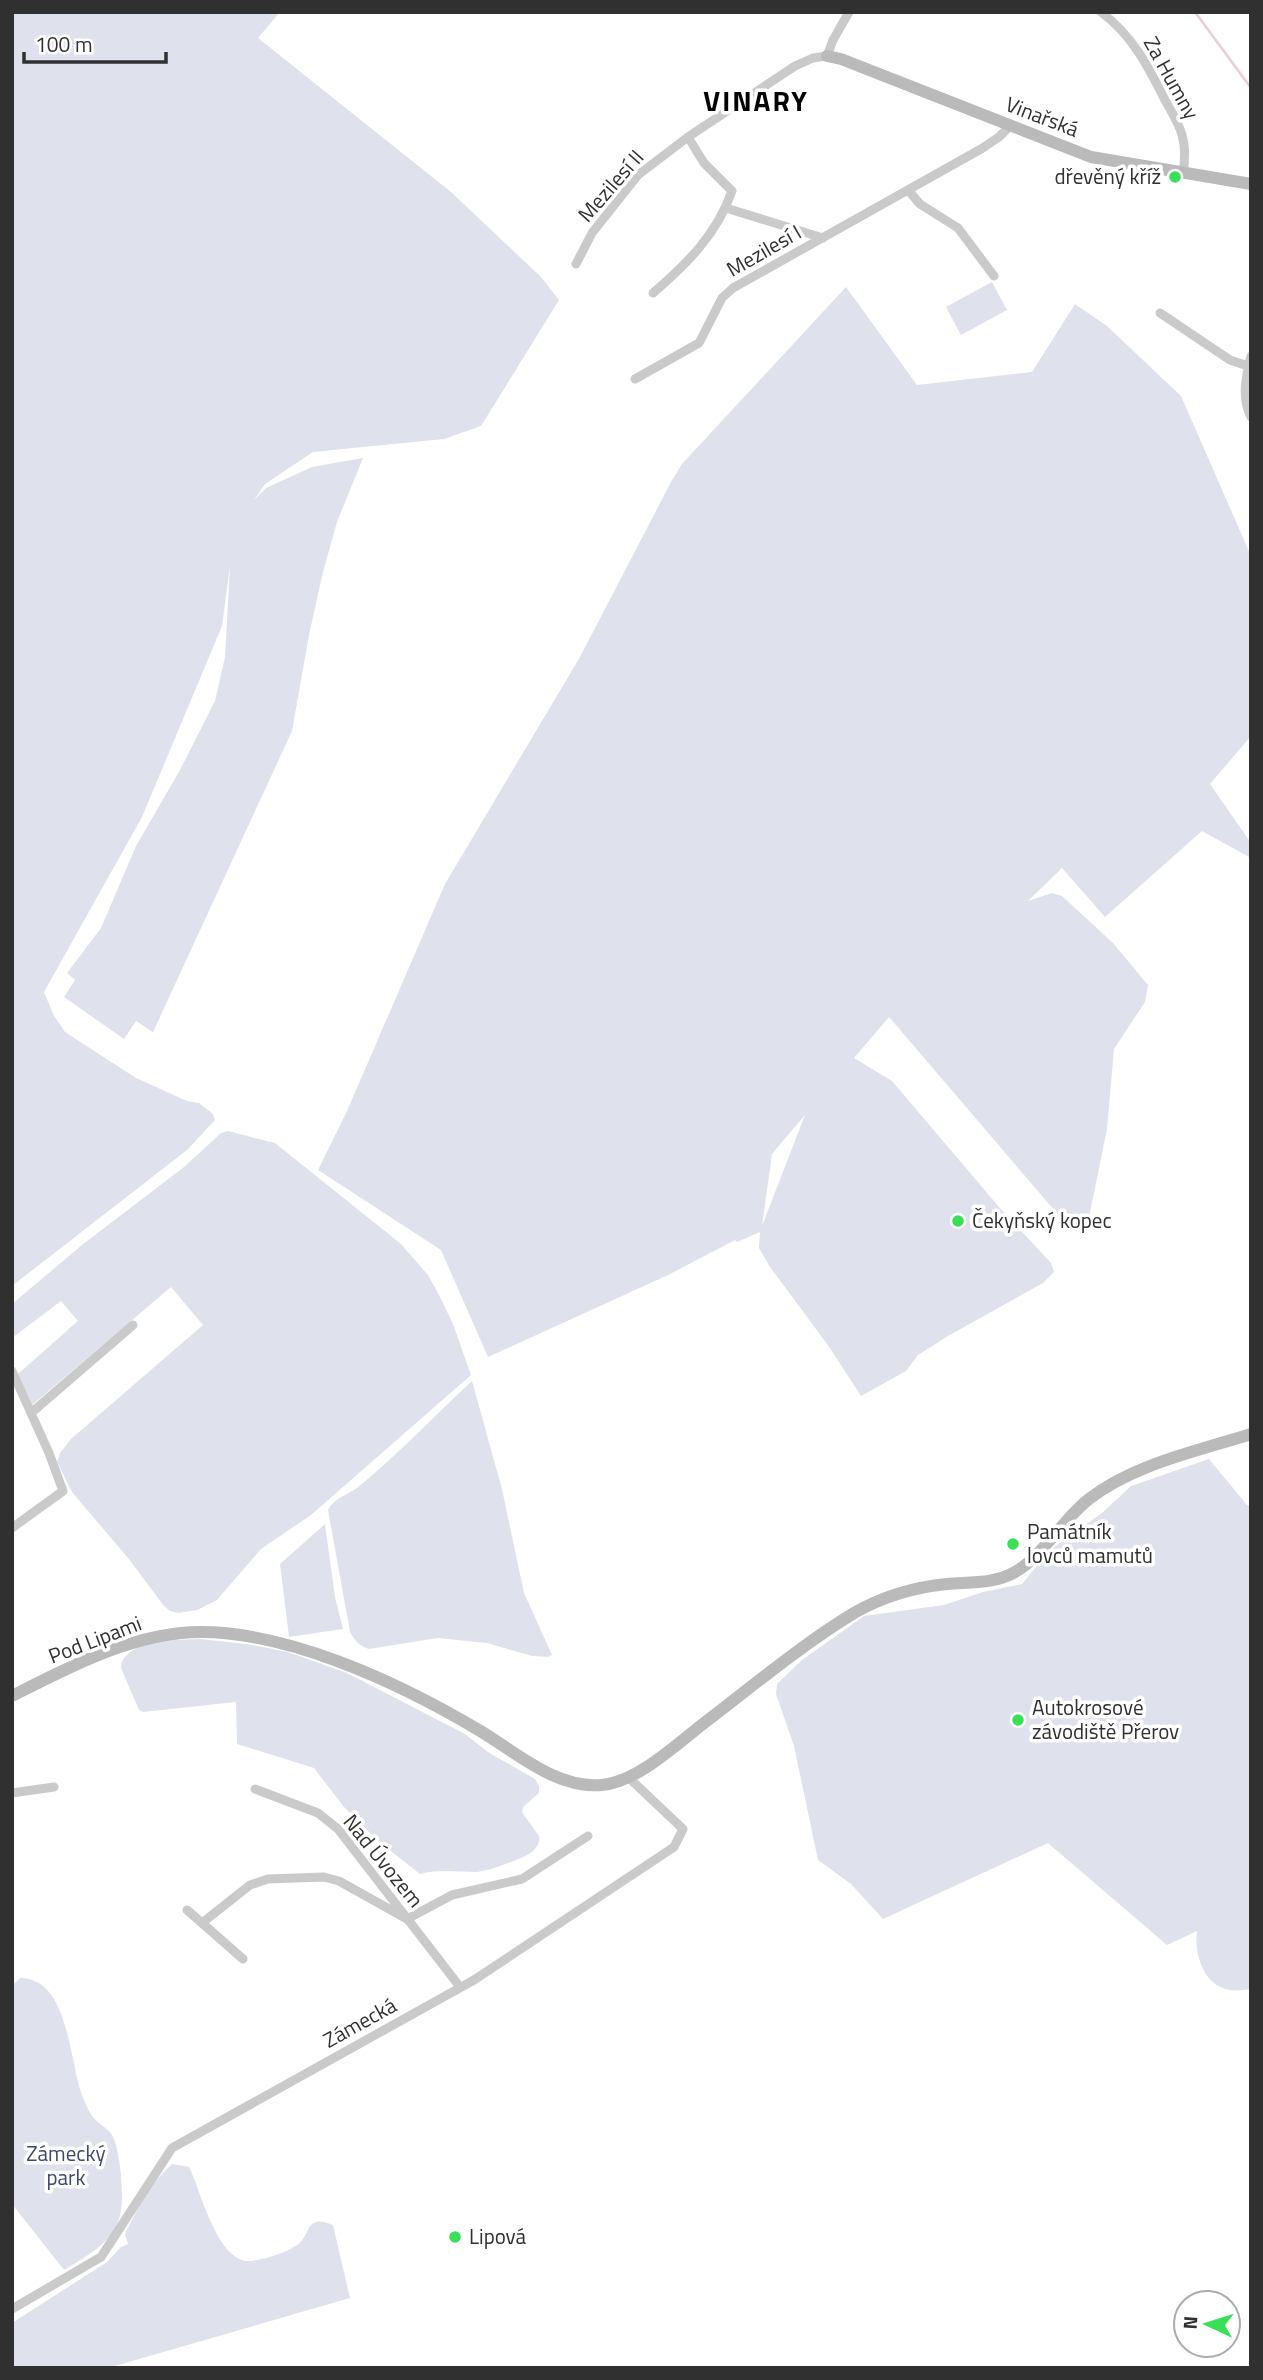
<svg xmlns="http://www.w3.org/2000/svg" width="1263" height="2380" viewBox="0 0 1263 2380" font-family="'Titillium Web',sans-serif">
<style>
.green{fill:#dfe2ec;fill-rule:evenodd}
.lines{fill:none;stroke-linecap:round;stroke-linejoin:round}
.stream{stroke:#ebccd7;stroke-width:2.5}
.street{stroke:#cacaca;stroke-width:9}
.secondary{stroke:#bababa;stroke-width:12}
.poi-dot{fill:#3adf58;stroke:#fff;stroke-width:2.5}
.labels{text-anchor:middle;stroke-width:7;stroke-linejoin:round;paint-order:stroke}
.street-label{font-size:21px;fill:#303030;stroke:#fff}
.poi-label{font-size:21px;fill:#303030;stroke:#fff;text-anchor:start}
.park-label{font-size:21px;fill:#3e486a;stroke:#fff}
.district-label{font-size:28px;font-weight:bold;letter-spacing:2px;fill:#000;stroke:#fff}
</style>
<rect width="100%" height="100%" fill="#fff"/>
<path class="green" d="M12 12H280L258 38 451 192 541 277 559 300 481 426 444 439 313 452 265 484 254 500 266 488 312 467 363 458 337 522 323 572 309 635 292 731 153 1032 136 1021 124 1039 64 997 75 980 67 973 101 928 136 846 180 770 215 701 225 657 230 566 222 626 142 817 44 992 54 1016 65 1032 136 1078 187 1101 199 1103 213 1114 215 1120 187 1150 12 1286Z
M992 282 1007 310 961 335 946 307Z
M846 287 917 385 1032 372 1075 304 1107 326 1181 396 1251 556V736L1210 784 1251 843V858L1202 831 1105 917 1062 868 1028 901 1052 893 1062 896 1113 943 1148 985 1145 1002 1114 1049 1107 1129 1089 1217 1084 1229H1075L1066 1224 889 1017 854 1058 892 1081 999 1207 1051 1263 1054 1272 1043 1283 948 1336 918 1355 906 1371 861 1396 830 1348 770 1267 759 1248 760 1232 737 1242 735 1240 668 1275 488 1357 441 1250 318 1170 347 1111 445 884 580 657 671 482 682 464ZM805 1115 762 1226 772 1154Z
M228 1131 275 1143 401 1244 428 1275 440 1297 453 1324 471 1375 311 1515 261 1549 217 1600 197 1610 178 1613 170 1611 164 1606 128 1558 72 1492 57 1462 60 1453 71 1439 203 1325 171 1287 32 1405 18 1374 78 1321 61 1301 12 1338V1304L82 1245 184 1167 221 1133Z
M472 1381 502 1489 524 1593 552 1655 548 1657 532 1656 487 1643 438 1638 369 1649C359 1646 355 1641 350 1632L328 1510C333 1499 347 1495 357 1488 398 1455 434 1416 472 1381Z
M1209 1459 1247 1505 1251 1506V1989C1242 1990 1232 1992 1223 1988 1202 1981 1194 1951 1197 1931L1167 1945 1048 1843 883 1919 851 1884 818 1860 794 1746 776 1694 777 1684 802 1660 864 1616 944 1605 983 1592 1022 1584 1050 1550 1102 1513 1131 1486Z
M325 1524 335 1597 343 1629 289 1637 280 1564Z
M200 1639 247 1644 288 1652 347 1673 465 1734 488 1752 535 1779 539 1786V1793L523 1807 522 1812 539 1836C540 1842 538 1846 533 1851 526 1858 486 1872 476 1872 457 1872 439 1869 420 1874L378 1841 344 1807 314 1768 237 1744 236 1702 143 1712 139 1710 121 1668C123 1639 179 1640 200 1639Z
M20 1978C70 1978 69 2064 83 2098 86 2104 89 2112 93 2117 98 2124 108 2128 112 2135 120 2148 124 2194 121 2210 117 2241 88 2255 64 2270L12 2204V1986Z
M172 2164 189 2167C201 2190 217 2264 251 2261 265 2259 284 2254 297 2245 312 2235 304 2213 333 2225L350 2298 108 2368H12V2323L107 2262 121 2247 128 2244 125 2234C138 2208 150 2183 172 2164Z"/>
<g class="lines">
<path class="stream" d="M1195 12 1251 88"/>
<path class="street" d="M1101 12C1132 35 1148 66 1165 100 1171 111 1179 123 1182 135 1186 148 1185 160 1183 173
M908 190 920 204 958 228 994 276
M726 208 823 238
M576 264 592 233 638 175 688 137 795 66 813 58 827 56 833 40 849 12
M653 293C687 264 717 234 732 191L704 163 688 137
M1160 313 1230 360 1248 366
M1251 356C1246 376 1241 398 1251 417
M635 379 699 343 722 298 733 288 981 149 999 137 1010 126
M12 1371 49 1453 63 1491 12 1528
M31 1413 133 1325
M255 1789 318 1813 338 1829 460 1987
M12 1793 54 1787
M187 1910 202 1923
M243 1959 202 1923 250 1885 268 1879 324 1877 339 1881 407 1919 452 1895 522 1879 588 1836
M12 2309 101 2257 172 2148 474 1980 674 1847 683 1829 628 1777"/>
<path class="secondary" d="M827 56 841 59 1091 157 1251 184
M12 1696C65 1669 122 1639 181 1633 277 1624 402 1684 482 1732 518 1754 557 1789 602 1785 638 1782 679 1742 708 1720 755 1684 803 1644 854 1613 882 1597 915 1587 947 1584 970 1582 995 1584 1015 1572 1042 1557 1063 1519 1089 1499 1134 1464 1198 1451 1251 1434"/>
</g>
<g class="poi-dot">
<circle cx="1175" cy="177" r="7"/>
<circle cx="958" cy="1221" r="7"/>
<circle cx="1013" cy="1544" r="7"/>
<circle cx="1018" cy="1720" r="7"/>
<circle cx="455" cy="2237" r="7"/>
</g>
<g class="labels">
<g class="street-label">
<text transform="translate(1171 78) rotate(61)" y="7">Za Humny</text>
<text transform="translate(1042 117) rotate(21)" y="7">Vinařská</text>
<text transform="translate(611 186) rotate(-49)" y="7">Mezilesí II</text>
<text transform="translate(764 251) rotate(-30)" y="7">Mezilesí I</text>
<text transform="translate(95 1640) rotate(-21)" y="7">Pod Lipami</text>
<text transform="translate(383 1861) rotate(51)" y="7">Nad Úvozem</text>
<text transform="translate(360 2023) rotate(-29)" y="7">Zámecká</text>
</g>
<g class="poi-label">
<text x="1161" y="184" text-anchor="end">dřevěný kříž</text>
<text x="972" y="1228">Čekyňský kopec</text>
<text x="1027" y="1539">Památník<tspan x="1027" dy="24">lovců mamutů</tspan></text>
<text x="1032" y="1715">Autokrosové<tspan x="1032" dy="24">závodiště Přerov</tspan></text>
<text x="469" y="2244">Lipová</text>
</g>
<g class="park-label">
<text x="66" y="2161">Zámecký<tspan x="66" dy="24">park</tspan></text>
</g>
<g class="district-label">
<text x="756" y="111">VINARY</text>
</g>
</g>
<rect width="1263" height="2380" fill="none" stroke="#303030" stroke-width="28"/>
<g transform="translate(1207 2324) rotate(274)"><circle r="33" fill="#ffffff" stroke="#acacac" stroke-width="2"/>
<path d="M0-5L12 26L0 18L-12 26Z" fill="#3adf58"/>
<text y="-10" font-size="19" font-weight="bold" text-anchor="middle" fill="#303030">N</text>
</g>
<path d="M24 52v10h142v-10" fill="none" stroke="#303030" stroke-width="3.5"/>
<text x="35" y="52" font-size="21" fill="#303030" stroke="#ffffff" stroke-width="5" paint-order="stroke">100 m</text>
</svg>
